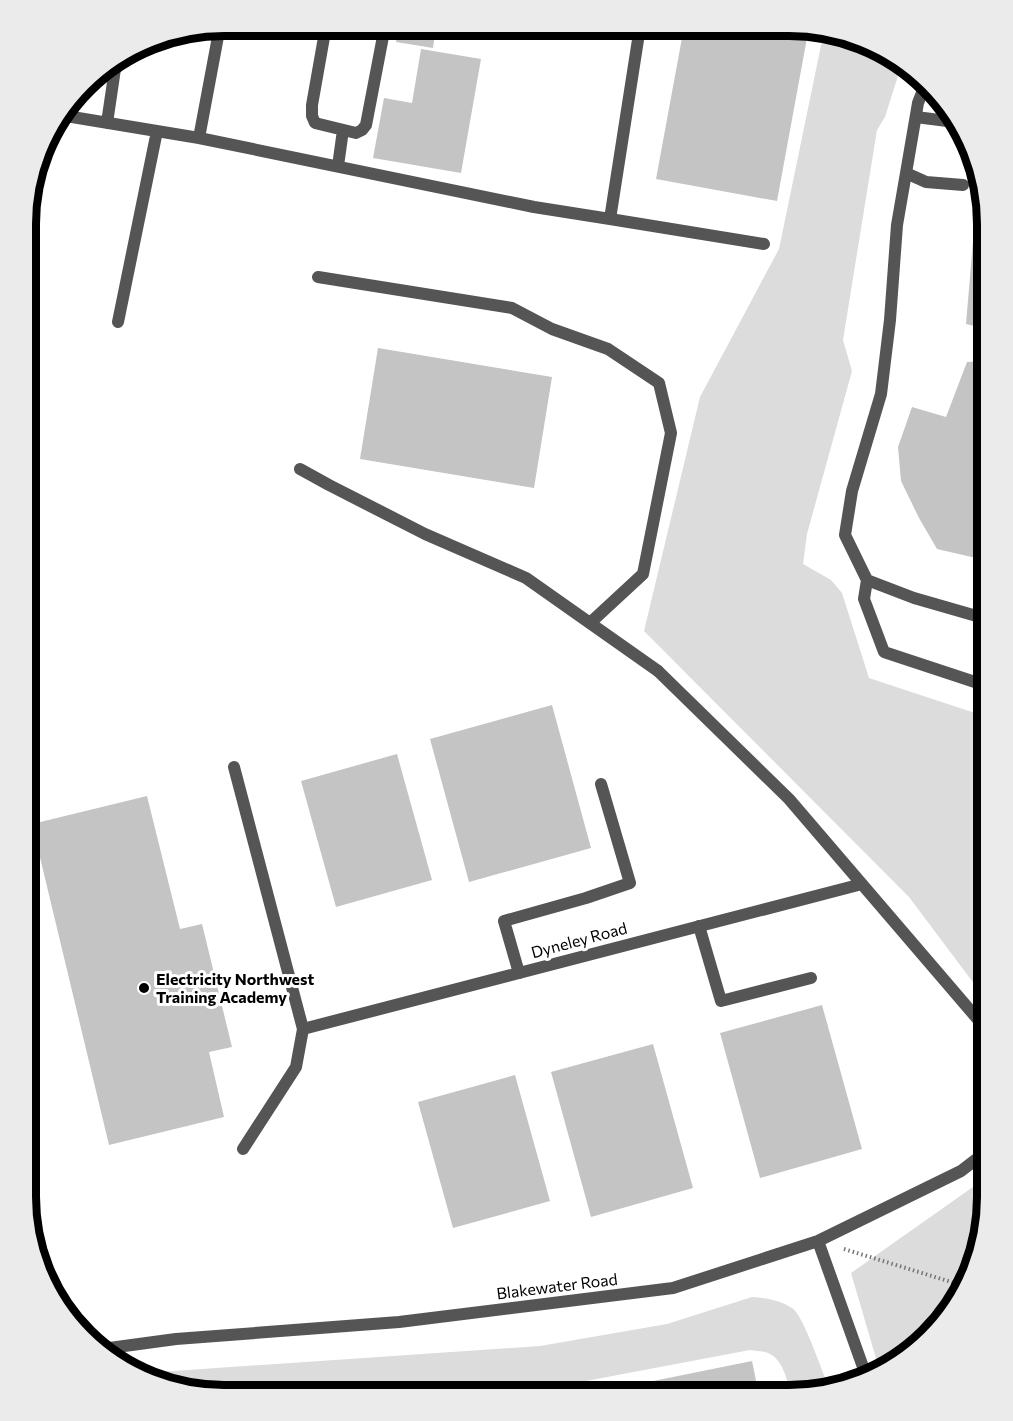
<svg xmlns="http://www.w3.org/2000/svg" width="1013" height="1421" viewBox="0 0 1013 1421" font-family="Commissioner,sans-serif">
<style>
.green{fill:#dcdcdc}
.building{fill:#c4c4c4}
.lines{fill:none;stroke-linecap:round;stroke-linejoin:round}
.path{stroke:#777;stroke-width:4;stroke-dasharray:1.5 3;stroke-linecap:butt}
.lane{stroke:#555;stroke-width:12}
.street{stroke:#555;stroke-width:12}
.poi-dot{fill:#000;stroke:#fff;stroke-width:2}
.labels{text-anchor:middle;stroke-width:6;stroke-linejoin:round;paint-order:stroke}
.street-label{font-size:16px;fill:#000;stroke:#fff}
.poi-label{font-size:16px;font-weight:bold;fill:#000;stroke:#fff;text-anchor:start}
.rim{fill:none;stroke:#000;stroke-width:8}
</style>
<rect width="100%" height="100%" fill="#fff"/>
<path class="green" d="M824 31 902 63 885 117 877 130 843 340 852 371 807 534 803 564 831 580 842 593 869 678 987 717V1001L909 897 644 631 700 397 779 249Z
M987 1177V1210L954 1307 880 1372 851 1273Z
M752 1297C767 1298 780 1300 792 1308 803 1315 820 1366 826 1380L827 1387 790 1395C788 1380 782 1356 765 1352 760 1351 755 1351 750 1350L512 1395 199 1394 144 1373 540 1346 667 1324Z"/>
<path class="building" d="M399 26H436L433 48 396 42Z
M684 27H809L777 201 656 179Z
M421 49 481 59 461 173 373 158 384 98 412 103Z
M978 182 987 224V329L966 324Z
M986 335H987V556L976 558 937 549 919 518 901 481 898 447 912 407 946 417 967 362 982 361Z
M378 348 552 377 534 488 360 459Z
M552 705 591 848 469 882 430 739Z
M397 754 432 880 336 907 301 781Z
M147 796 180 929 202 924 232 1047 209 1052 224 1117 109 1145 32 824Z
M822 1005 862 1149 760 1178 720 1033Z
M653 1044 693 1188 591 1217 551 1072Z
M515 1075 550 1201 453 1228 418 1102Z
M752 1361 759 1395H589V1394Z"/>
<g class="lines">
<path class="path" d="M844 1249 961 1285"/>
<path class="lane" d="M326 26 312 105V116L315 123 356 133 362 130 366 125 385 26
M925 85 918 103 906 173 926 182 963 185
M60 115 199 138 534 207 610 219 640 27
M916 117 955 122
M107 123 116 62
M199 138 220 26
M338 166 343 130
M906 173 897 225 890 320 881 394 852 491 845 535 867 580 914 598 987 619
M610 219 764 244
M318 277 512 308 552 329 608 349 659 383 671 433 643 574 590 623
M118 322 157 131
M300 469 329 485 425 534 526 578 658 671
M867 580 864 599 884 652 987 686
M234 767 303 1029 296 1067 243 1149
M699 926 721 1001 811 978
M519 973 504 921 586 898 630 883 601 784"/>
<path class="street" d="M658 671 789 799 987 1030
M303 1029 862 884
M818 1241 863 1367V1378
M102 1349 176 1339 399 1322 673 1288 818 1241 961 1171 987 1151"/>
</g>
<circle class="poi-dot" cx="144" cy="988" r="6"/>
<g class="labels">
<g class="street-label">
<text transform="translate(579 940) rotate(-15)" y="6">Dyneley Road</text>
<text transform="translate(557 1286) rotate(-7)" y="6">Blakewater Road</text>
</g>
<g class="poi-label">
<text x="156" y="985">Electricity Northwest<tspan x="156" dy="18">Training Academy</tspan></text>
</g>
</g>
<path d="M0 0H1013V1421H0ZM224 36H789A188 188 0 0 1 977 224V1197A188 188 0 0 1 789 1385H224A188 188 0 0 1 36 1197V224A188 188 0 0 1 224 36Z" fill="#ebebeb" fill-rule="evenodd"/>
<path class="rim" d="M224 36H789A188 188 0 0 1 977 224V1197A188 188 0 0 1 789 1385H224A188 188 0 0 1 36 1197V224A188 188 0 0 1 224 36Z"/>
</svg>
